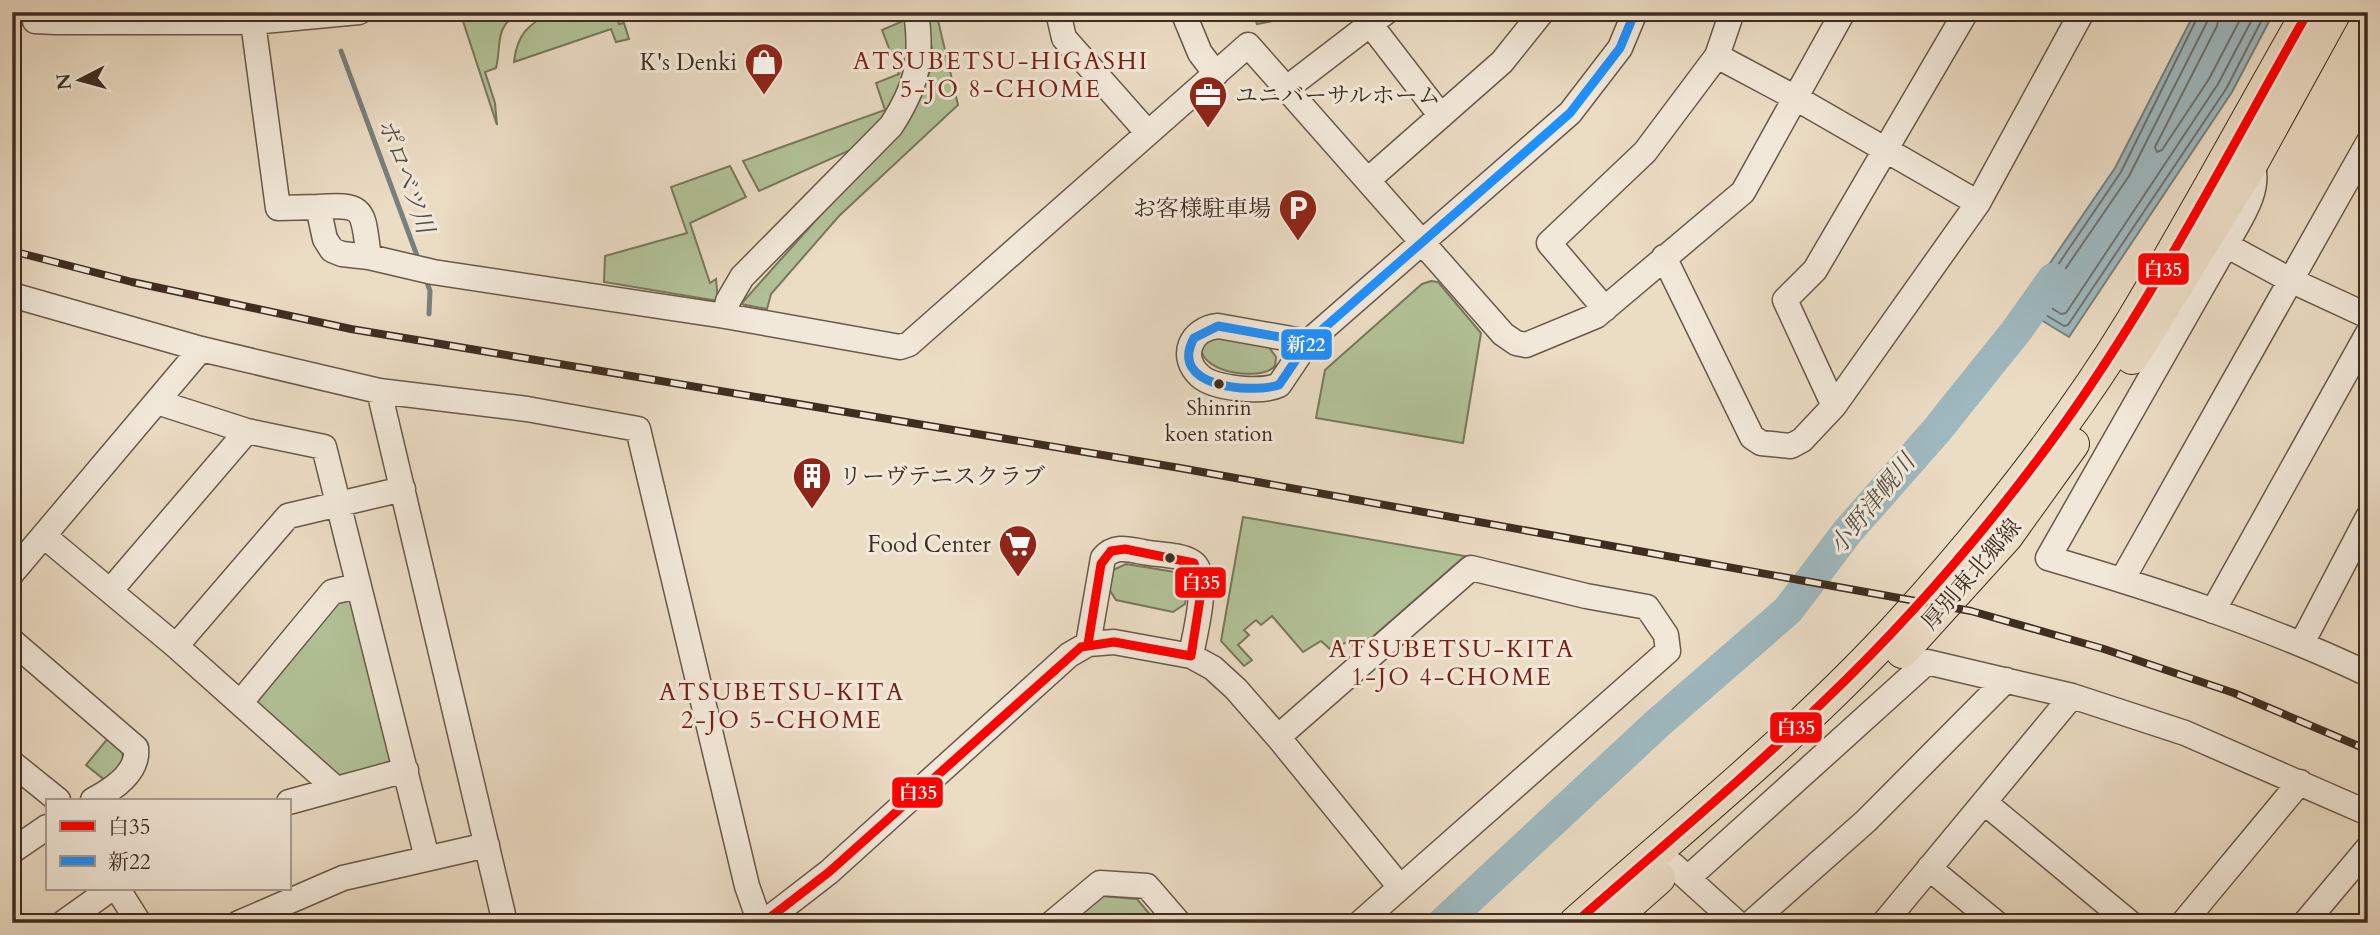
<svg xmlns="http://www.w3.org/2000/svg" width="2380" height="935" viewBox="0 0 2380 935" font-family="Cardo,'Noto Serif JP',serif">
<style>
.green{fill:#b2c298;stroke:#78785c;stroke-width:2}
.water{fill:#9eb8bf;stroke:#78807f;stroke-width:2}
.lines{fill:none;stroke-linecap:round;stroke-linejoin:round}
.shore{stroke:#6e7270;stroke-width:2}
.stream{stroke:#78807f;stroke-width:5}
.river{stroke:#9eb8bf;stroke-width:32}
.minor-casing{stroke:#6a5949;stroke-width:27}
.major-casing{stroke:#3f2d20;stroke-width:34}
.minor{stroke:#f2e8d9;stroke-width:24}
.major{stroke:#ebdcc4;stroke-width:32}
.rail-casing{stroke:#3f2d20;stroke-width:8}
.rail{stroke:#f2e8d9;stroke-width:5;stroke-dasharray:16;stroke-linecap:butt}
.bus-1-casing{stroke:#f2e8d9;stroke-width:14}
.bus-2-casing{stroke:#f2e8d9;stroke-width:14}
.bus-1{stroke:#f00;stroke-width:9}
.bus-2{stroke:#1e90ff;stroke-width:9}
.bus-dot{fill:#3f2d20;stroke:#f2e8d9;stroke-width:2.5}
.labels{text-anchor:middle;stroke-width:6;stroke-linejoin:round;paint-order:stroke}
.bus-label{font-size:21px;fill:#3f2d20;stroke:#f2e8d9}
.poi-label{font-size:23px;fill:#3f2d20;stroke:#f2e8d9;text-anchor:end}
.street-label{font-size:23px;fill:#3f2d20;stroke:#f2e8d9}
.neighbourhood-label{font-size:24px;letter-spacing:2px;fill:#7a1f14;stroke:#f2e8d9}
.water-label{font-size:24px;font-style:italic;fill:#575048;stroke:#f2e8d9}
.line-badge{stroke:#f2e8d9;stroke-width:2.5}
.badge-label{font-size:19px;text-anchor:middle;font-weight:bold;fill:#fff}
</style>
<rect width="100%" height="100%" fill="#ebdcc4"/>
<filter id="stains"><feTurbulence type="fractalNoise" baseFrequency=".00286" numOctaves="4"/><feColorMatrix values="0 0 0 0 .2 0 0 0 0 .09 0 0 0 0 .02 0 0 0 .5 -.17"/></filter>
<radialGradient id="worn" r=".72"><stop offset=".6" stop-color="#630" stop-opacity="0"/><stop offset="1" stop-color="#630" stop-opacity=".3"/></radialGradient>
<path class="green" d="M460 12H521C493 26 502 45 496 68L485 72 495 103 497 125Z
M551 12H615L619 24 624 23 629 39 616 42 611 29 514 62C517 34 528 25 551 12Z
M926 12H936L958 105 839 216 771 294 767 309 741 304 902 124 929 74 932 50Z
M1252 12H1273L1278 20 1257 24Z
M910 18 913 37 901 98 855 148 759 191 743 161 885 110 876 83 899 74 882 30Z
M730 166 746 197 690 223 710 283 716 279 718 301 604 282 605 256 687 233 671 187Z
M1431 281 1438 282 1481 333 1463 443 1316 418 1325 370 1422 284Z
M1212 336 1268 346 1276 357 1275 366C1262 381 1204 374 1201 349Z
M1243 517 1465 556 1360 648 1345 643 1330 649 1321 641 1303 652 1272 616 1261 625 1256 620 1244 630 1249 635 1238 645 1252 660 1244 666 1221 641Z
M1126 564 1181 573 1189 581 1185 604 1173 612 1116 600 1109 589 1113 570Z
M352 599 393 766 333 780 252 708 339 602Z
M109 737 122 748 123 761 106 781 86 765Z
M1100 896 1137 899 1157 923H1069Z"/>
<path class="water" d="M2195 12H2274L2232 92 2069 337 2020 307 2115 168Z"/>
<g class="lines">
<path class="shore" d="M2200 12 2121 172 2032 303 2033 307 2064 326 2068 325 2226 89 2266 12
M2209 12 2207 22 2129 176 2044 300 2045 304 2061 314 2066 313 2218 84 2256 12
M2220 12 2217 26 2155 147 2157 152 2162 150 2209 79 2244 12"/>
<path class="stream" d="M341 51 419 261
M425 277 430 291 429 314"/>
<path class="river" d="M1443 923 1658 723 1788 610 1848 531 1936 431 2017 330 2053 279"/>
<g class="minor-casing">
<path id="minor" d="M35 12V21L56 22H253L359 12
M1058 12 1064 38 1148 133
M1183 12 1200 53 1216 74
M253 22 278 208 318 207 325 239 332 250 342 254 369 257 433 272 725 316 900 347 909 344 1248 45 1503 334 1516 343 1526 345 1596 316 1743 192 1843 12
M1370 24 1441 116
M1717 56 1794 97 1978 203
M1287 88 1386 12
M2252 163C2262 191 2239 220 2226 245L2290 280 2368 316
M1368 180 1502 62 1542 12
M318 207C368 203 362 212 369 257
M2226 245 2048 558C2157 590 2265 625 2368 674
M1664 257 1752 437 1761 443 1791 446 1802 440 1834 406 1978 203 2082 12
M12 295 201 349 379 391 527 409 638 429 747 886 760 923
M1605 309 1549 243 1645 152 1717 56 1732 12
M725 316 728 301 742 277 891 126C917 86 923 60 916 12
M1308 342 1218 326C1190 329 1179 357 1200 376 1215 389 1262 393 1279 385L1308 342 1570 113 1620 48 1635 12
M379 391 505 923
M157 402 247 431 324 447 427 858
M1834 406 1785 300 1815 270 1966 12
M44 536 176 646 335 788
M12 573 201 349
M2122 580 2368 143
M110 591 247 431
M2213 611 2368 333
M12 641 136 748C139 772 112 790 93 800
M2302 643 2368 517
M1088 644 1103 558C1114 545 1128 549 1143 552 1157 555 1180 554 1192 562 1212 575 1194 635 1191 656
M176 646 288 516 403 489
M240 703 332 592 357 586
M1278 737 1471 568 1586 596 1647 607 1666 635 1668 651 1360 923
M12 763 58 800
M289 802 406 770
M1984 802 2130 923
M12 851 47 827
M1673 865 1737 923
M1929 868 1996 923
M1688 878 1927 662 2072 696 2185 733 2368 813
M117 888 139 923
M63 923 112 888
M239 923 343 878 487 845
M763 923 829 872 1069 655 1088 644 1114 642 1191 656 1213 668 1236 689 1278 737 1400 887
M1052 923 1100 883 1147 886 1179 923
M1751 923 1866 821 2006 680
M1884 923 2072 696
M2183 923 2300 782
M2305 923 2368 848"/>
</g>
<g class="major-casing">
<path id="major" d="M2132 358 2252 163 2335 12
M1902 652 2007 536 2073 444
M1575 923C1685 825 1803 731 1902 622 1986 529 2067 428 2132 321 2193 220 2249 115 2308 12
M1608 923 1659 878"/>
</g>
<use href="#minor" class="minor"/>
<use href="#major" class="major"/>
<g class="rail-casing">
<path id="rail" d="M12 251 132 282 351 329 1180 468 1971 611 2104 649 2234 693 2368 750"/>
</g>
<use href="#rail" class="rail"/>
<g class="bus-1-casing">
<path id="bus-1" d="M763 923 829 872 1081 647 1114 642 1191 656 1202 586 1194 563 1125 549 1111 551 1101 564 1088 644
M1575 923C1658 850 1743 779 1823 702 1907 622 1984 533 2053 439 2151 305 2226 156 2308 12"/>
</g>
<g class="bus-2-casing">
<path id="bus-2" d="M1218 326 1308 342 1279 385C1250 394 1167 387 1194 338Z
M1308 342 1570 113 1620 48 1635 12"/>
</g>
<use href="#bus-1" class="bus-1"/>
<use href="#bus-2" class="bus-2"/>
</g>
<defs>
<g id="shop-pin" transform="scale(2.0125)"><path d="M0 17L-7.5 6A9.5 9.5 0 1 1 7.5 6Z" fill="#8f2418" stroke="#f2e8d9"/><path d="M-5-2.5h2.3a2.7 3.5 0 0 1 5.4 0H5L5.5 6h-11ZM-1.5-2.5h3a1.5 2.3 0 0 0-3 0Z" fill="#fff"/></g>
<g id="office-pin" transform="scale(2.0125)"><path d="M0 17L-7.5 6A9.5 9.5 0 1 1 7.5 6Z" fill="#8f2418" stroke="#f2e8d9"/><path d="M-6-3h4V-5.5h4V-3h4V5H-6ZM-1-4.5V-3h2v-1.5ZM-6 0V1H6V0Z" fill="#fff"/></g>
<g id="parking-pin" transform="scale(2.0125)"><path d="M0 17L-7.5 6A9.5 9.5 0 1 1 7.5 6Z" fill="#8f2418" stroke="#f2e8d9"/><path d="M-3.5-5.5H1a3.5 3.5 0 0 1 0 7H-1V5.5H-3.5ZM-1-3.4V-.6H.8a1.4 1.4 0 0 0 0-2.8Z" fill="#fff"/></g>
<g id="building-pin" transform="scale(2.0125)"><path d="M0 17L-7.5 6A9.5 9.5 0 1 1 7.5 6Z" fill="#8f2418" stroke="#f2e8d9"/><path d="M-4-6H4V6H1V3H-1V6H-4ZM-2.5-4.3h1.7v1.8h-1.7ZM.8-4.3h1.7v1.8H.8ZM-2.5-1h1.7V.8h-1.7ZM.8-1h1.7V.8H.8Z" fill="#fff"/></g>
<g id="supermarket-pin" transform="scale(2.0125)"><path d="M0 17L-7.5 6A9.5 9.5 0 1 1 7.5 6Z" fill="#8f2418" stroke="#f2e8d9"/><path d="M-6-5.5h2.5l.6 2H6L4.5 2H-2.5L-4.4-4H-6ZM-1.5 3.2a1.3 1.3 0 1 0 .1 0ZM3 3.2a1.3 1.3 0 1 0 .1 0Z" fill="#fff"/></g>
</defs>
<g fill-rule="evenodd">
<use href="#shop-pin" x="764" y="62"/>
<use href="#office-pin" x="1208" y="95"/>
<use href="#parking-pin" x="1298" y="208"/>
<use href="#building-pin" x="812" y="476"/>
<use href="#supermarket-pin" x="1018" y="544"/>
</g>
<g class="bus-dot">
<circle cx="1219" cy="384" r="6"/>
<circle cx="1170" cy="558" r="6"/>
</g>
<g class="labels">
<g class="bus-label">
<text x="1219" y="415">Shinrin<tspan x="1219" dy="26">koen station</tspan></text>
</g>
<g class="poi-label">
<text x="737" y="70">K's Denki</text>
<text x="1235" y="103" text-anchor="start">ユニバーサルホーム</text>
<text x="1271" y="216">お客様駐車場</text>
<text x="839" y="484" text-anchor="start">リーヴテニスクラブ</text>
<text x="991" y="552">Food Center</text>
</g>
<g class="street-label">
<text transform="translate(1971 574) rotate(-49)" y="8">厚別東北郷線</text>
</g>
<g class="neighbourhood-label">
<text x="1001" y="69">ATSUBETSU-HIGASHI<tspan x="1001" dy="28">5-JO 8-CHOME</tspan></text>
<text x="1452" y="657">ATSUBETSU-KITA<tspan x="1452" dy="28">1-JO 4-CHOME</tspan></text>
<text x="782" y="700">ATSUBETSU-KITA<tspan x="782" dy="28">2-JO 5-CHOME</tspan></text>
</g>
<g class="water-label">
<text transform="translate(406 176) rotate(70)" y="8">ポロベツ川</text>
<text transform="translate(1872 504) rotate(-51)" y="8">小野津幌川</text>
</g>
</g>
<g class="line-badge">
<rect x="2137" y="252" width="53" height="34" rx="7" fill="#f00"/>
<rect x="1280" y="328" width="53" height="33" rx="7" fill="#1e90ff"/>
<rect x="1174" y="566" width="53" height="33" rx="7" fill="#f00"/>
<rect x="1769" y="711" width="54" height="33" rx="7" fill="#f00"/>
<rect x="891" y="776" width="53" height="33" rx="7" fill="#f00"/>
</g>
<g class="badge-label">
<text x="2163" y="276">白35</text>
<text x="1306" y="351">新22</text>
<text x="1201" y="589">白35</text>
<text x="1796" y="734">白35</text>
<text x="918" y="799">白35</text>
</g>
<rect width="2380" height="935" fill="none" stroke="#ebdcc4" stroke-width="42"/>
<rect x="14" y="14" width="2352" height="907" fill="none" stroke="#3f2d20" stroke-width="3.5"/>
<rect x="21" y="21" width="2338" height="893" fill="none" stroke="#3f2d20" stroke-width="2"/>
<rect x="46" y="799" width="245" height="91" fill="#f2e8d9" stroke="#aa9d8f" stroke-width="2"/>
<rect x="60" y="821" width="35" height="10" fill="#ff0000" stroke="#aa9d8f" stroke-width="2"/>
<text x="108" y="834" font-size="21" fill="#3f2d20">白35</text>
<rect x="60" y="856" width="35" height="10" fill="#1e90ff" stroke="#aa9d8f" stroke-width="2"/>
<text x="108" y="869" font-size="21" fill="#3f2d20">新22</text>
<g transform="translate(80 80) rotate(264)" stroke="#f2e8d9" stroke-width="5" paint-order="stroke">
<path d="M0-5L12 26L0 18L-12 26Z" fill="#3f2d20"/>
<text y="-10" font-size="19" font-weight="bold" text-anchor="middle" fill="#3f2d20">N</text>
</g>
<rect width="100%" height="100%" filter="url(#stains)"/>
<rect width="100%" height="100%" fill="url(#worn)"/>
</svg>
